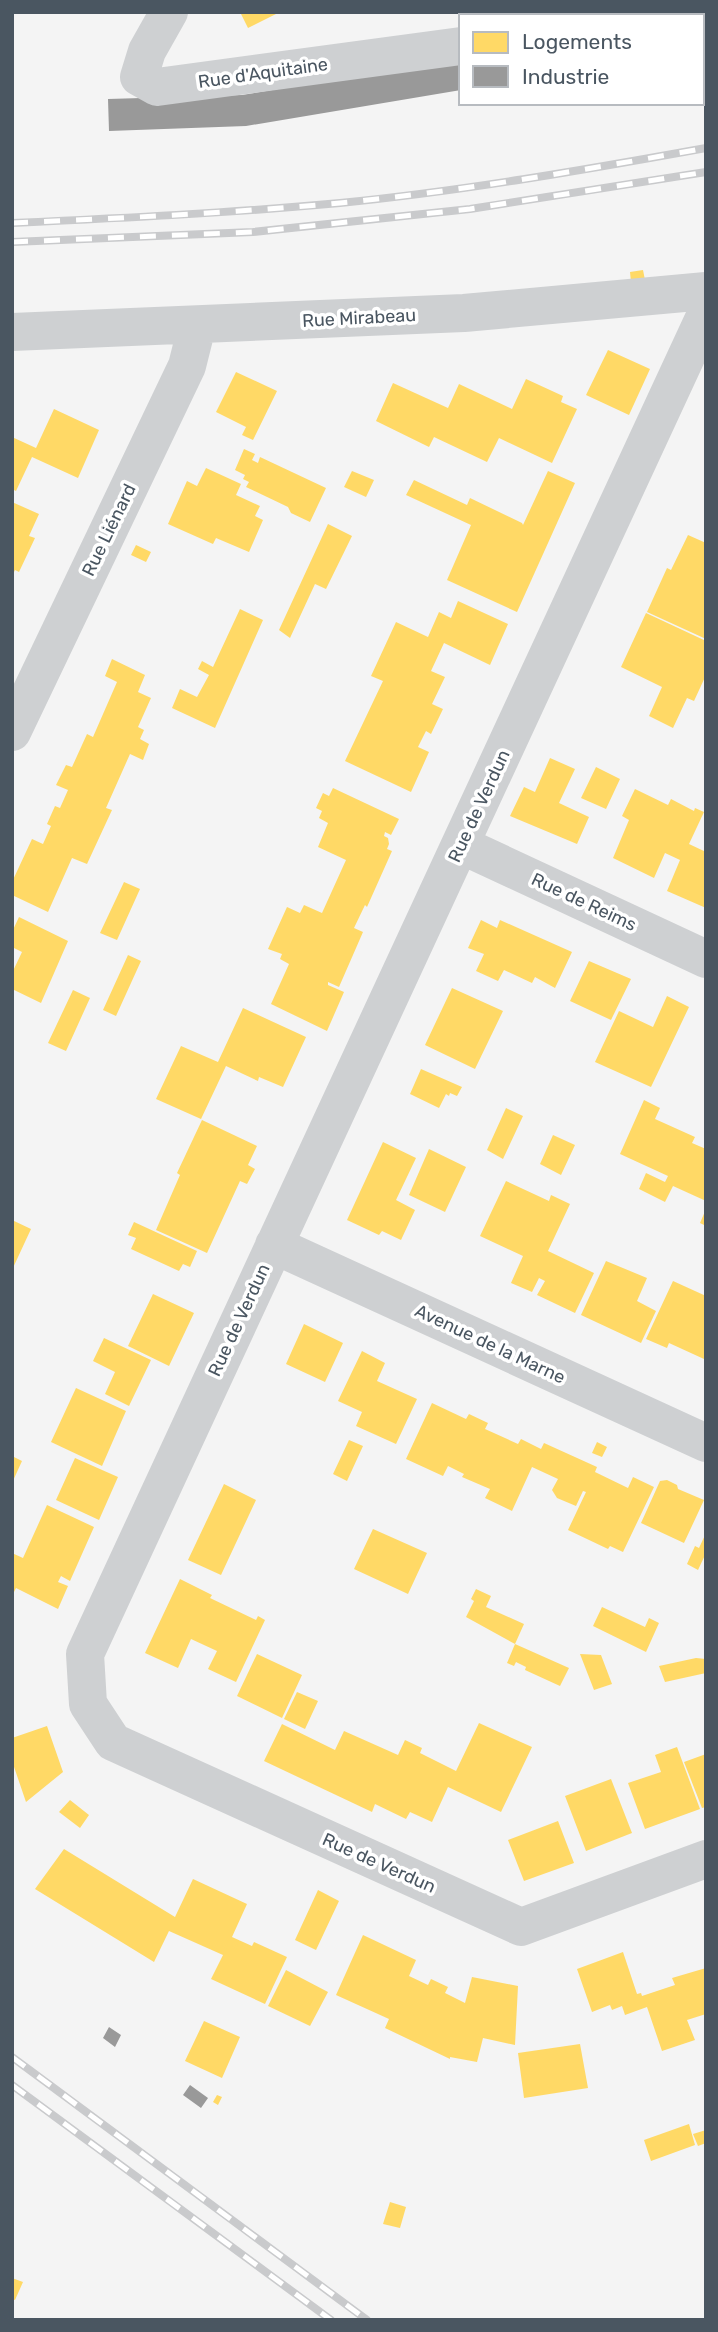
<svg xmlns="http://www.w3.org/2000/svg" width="718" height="2332" viewBox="0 0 718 2332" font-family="Rubik,sans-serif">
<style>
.homes{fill:#ffd966}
.industry{fill:#999}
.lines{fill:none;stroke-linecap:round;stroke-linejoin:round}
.minor{stroke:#ced0d2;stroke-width:38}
.rail-casing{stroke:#c9cacc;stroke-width:8}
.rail{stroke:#fff;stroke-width:5;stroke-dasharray:16;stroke-linecap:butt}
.labels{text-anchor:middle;stroke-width:7;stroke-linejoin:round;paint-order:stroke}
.street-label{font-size:18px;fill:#4a5661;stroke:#fff}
</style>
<rect width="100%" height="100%" fill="#f4f4f4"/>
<path class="homes" d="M240 12H280L248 28Z
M643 270 645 280 631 282 630 272Z
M608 350 650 369 629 415 586 395Z
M236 372 277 391 253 440 242 435 246 427 216 412Z
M526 379 563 396 561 402 577 409 552 463 499 438 487 462 434 437 429 447 376 421 393 383 448 408 459 384 512 409Z
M54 409 99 430 78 478 32 457 16 491 12 489V437L36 448Z
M244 449 255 454 252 460 258 463 260 457 326 488 310 522 291 513 288 507 246 487 249 482 243 479 245 475 235 470Z
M206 468 241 484 236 495 260 506 255 516 263 520 249 552 216 538 213 544 168 524 187 481 197 486Z
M352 471 374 480 366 497 344 487Z
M548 471 575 483 517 612 447 580 471 525 406 495 414 480 467 505 470 498 522 523 523 525Z
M12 502 39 514 29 536 35 538 19 572 15 570 12 576Z
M328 524 352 536 326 589 315 584 290 638 279 630Z
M688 535 706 543V639L647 612 667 568 671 570Z
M136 545 151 552 146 562 131 555Z
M458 601 508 624 490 665 444 643 431 671 445 677 432 704 443 709 431 734 426 731 418 747 429 752 411 792 345 761 383 681 371 676 396 622 428 637 439 612 451 618Z
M240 609 263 620 215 728 172 708 180 689 197 697 209 675 198 669 202 661 213 667Z
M646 613 706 641V675L694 701 687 698 673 728 649 716 662 687 621 667Z
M112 659 145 675 138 692 151 698 138 727 144 730 140 739 149 744 143 760 130 754 106 808 112 810 87 864 72 858 48 912 12 895V882L32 839 43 844 51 826 47 824 55 806 60 808 68 790 56 785 66 765 72 767 87 734 93 737 117 682 105 676Z
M550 758 575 769 559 803 589 817 577 844 510 816 524 787 535 792Z
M596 767 620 779 606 809 581 798Z
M333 788 399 819 391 835 385 832 384 836 388 838 389 844 387 849 392 851 367 907 365 905 354 928 363 932 339 987 328 982V985L344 992 327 1031 271 1004 289 964 280 959 282 954 268 949 287 907 300 913 304 905 322 913 346 860 318 847 328 823 319 818 322 811 316 808 323 793 329 796Z
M635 789 668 805 671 799 694 811 695 808 704 812 689 844 706 852V908L667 891 680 860 665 853 654 878 613 858 629 820 622 816Z
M124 882 140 889 117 940 100 933Z
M19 917 68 941 41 1003 12 989V973L22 952 12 947V932Z
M481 920 497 928 500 920 572 952 555 988 535 977 532 983 504 970 498 981 476 971 484 954 468 948Z
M128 955 141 961 116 1016 103 1010Z
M589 961 631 979 611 1020 570 1001Z
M452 988 503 1011 475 1069 425 1045Z
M73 990 90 998 66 1051 48 1043Z
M667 996 689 1007 651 1087 595 1062 619 1011 653 1027Z
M243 1008 306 1037 283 1087 259 1077 258 1081 226 1066 201 1119 156 1099 181 1046 218 1062Z
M421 1069 462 1087 457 1096 450 1093 449 1096 446 1094 439 1108 410 1094Z
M644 1100 660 1108 655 1119 695 1137 692 1143 706 1149V1201L673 1186 665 1202 639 1189 646 1173 665 1182 668 1176 620 1154Z
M506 1108 523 1116 503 1159 487 1150Z
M202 1120 257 1146 248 1165 255 1169 247 1184 240 1181 207 1253 156 1230 180 1175 177 1173Z
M553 1135 575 1145 561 1175 540 1164Z
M383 1142 416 1158 396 1200 415 1210 401 1240 382 1231 379 1235 347 1220Z
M429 1149 466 1167 445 1212 409 1195Z
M506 1181 549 1201 551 1195 570 1204 548 1251 594 1273 575 1313 537 1295 545 1281 539 1278 532 1292 511 1283 523 1256 480 1236Z
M706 1209V1226L700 1223Z
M12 1220 31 1229 12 1270Z
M134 1222 197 1251 190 1267 183 1264 179 1271 131 1249 136 1238 128 1235Z
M606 1261 647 1278 637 1301 656 1311 641 1343 581 1315Z
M673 1281 706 1296 704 1359 669 1343 667 1348 646 1339Z
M153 1294 194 1313 169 1366 128 1346Z
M304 1324 343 1343 325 1382 286 1364Z
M104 1338 151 1360 129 1406 105 1394 115 1372 93 1361Z
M362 1351 385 1363 377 1381 417 1399 396 1444 356 1426 362 1412 338 1401Z
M76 1388 126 1411 102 1466 51 1442Z
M432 1403 466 1419 469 1414 488 1423 485 1429 518 1444 521 1439 541 1449 544 1443 597 1467 595 1472 628 1488 633 1477 654 1487 623 1552 610 1546 608 1549 568 1530 586 1492 583 1491 576 1506 557 1498 552 1490 558 1479 532 1467 512 1511 485 1498 490 1489 462 1477 464 1474 448 1466 443 1476 406 1459Z
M349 1440 363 1446 347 1481 333 1474Z
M597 1442 607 1447 602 1457 592 1453Z
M12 1456 22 1461 12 1483Z
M75 1458 118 1477 99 1520 56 1500Z
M667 1480 677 1485 678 1489 704 1500 684 1543 641 1523 660 1481Z
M224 1484 256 1500 221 1575 188 1560Z
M47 1505 94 1527 70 1581 61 1576 58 1582 68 1586 58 1609 16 1588 12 1596V1553L23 1558Z
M373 1529 427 1553 408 1594 354 1569Z
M706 1533V1553L698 1570 687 1564 695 1546 699 1548Z
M180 1579 212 1595 210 1598 256 1620 258 1616 265 1620 236 1682 208 1669 217 1651 191 1639 178 1668 145 1653Z
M476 1589 491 1596 486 1607 524 1624 515 1644 466 1617 474 1601 471 1599Z
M602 1607 645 1627 649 1618 659 1623 646 1652 593 1626Z
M515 1644 569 1668 560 1686 525 1670 526 1667 516 1662 514 1666 507 1663Z
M257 1654 302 1675 282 1718 237 1696Z
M580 1654 601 1655 612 1684 594 1690Z
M696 1658 706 1659V1673L665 1682 659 1666Z
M297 1692 318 1701 305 1729 284 1719Z
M479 1723 532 1747 501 1812 448 1787 432 1822 410 1812 406 1819 375 1804 372 1812 264 1761 282 1724 335 1750 344 1731 398 1755 405 1740 422 1748 420 1753 456 1771Z
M47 1726 63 1772 26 1802 12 1761V1738Z
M677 1747 700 1809 645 1829 628 1783 661 1772 655 1755Z
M706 1754V1807L702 1808 684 1762Z
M611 1779 632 1833 586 1851 565 1796Z
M70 1800 89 1815 80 1828 59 1812Z
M558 1821 574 1863 524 1881 508 1840Z
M64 1849 175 1917 193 1879 247 1904 232 1937 252 1946 254 1942 287 1957 265 2004 211 1979 223 1955 169 1931 154 1962 35 1889Z
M318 1890 339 1901 316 1950 295 1940Z
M363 1935 416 1960 409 1976 428 1985 431 1979 448 1987 445 1993 465 2003 472 1977 518 1986 515 2045 483 2038 477 2062 450 2057V2059L385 2028 389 2019 336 1995Z
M623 1952 637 1994 641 1993 642 1996 675 1985 672 1978 706 1968V2014L687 2020 695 2040 662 2051 647 2007 625 2015 622 2006 612 2010 610 2005 592 2012 577 1969Z
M286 1970 328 1992 310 2026 268 2006Z
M204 2021 240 2037 222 2078 185 2061Z
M580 2044 588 2088 524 2098 518 2053Z
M217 2095 222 2097 218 2105 213 2102Z
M689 2124 695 2145 651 2161 644 2140Z
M706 2130V2143L698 2146 693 2134Z
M390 2202 406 2207 400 2228 383 2224Z
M12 2278 23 2282 15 2300 12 2299Z"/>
<path class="industry" d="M706 17V50H702V18Z
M461 59V90L246 126 109 131 108 99 242 95Z
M109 2027 121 2035 115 2047 103 2038Z
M190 2085 208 2098 201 2108 183 2095Z"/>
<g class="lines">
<path class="minor" d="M169 12 147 51 139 77 157 87 461 46
M630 16 646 12
M706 314 85 1654 88 1704 113 1742 521 1927 706 1859
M12 332 464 313 706 291
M12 732 187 366 197 326
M461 845 706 959
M274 1245 706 1443"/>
<g class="rail-casing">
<path id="rail" d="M12 223C122 218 231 213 340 203 462 191 584 170 706 148
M12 242 253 232 470 209 706 172
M12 2057 367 2320
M12 2085 331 2320"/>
</g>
<use href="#rail" class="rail"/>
</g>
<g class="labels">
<g class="street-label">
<text transform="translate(263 73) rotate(-8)" y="6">Rue d'Aquitaine</text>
<text transform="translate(359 318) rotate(-3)" y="6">Rue Mirabeau</text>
<text transform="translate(109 530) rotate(-64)" y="6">Rue Liénard</text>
<text transform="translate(479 806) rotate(-65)" y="6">Rue de Verdun</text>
<text transform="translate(584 902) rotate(25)" y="6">Rue de Reims</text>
<text transform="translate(239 1320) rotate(-65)" y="6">Rue de Verdun</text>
<text transform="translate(490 1344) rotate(25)" y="6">Avenue de la Marne</text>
<text transform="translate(379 1863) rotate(24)" y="6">Rue de Verdun</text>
</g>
</g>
<rect width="718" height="2332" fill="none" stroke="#4a5661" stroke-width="28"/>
<rect x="459" y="14" width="245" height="91" fill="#ffffff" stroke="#b7bbc0" stroke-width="2"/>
<rect x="473" y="32" width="35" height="21" fill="#ffd966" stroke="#b7bbc0" stroke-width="2"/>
<text x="522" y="49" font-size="21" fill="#4a5661">Logements</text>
<rect x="473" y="66" width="35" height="21" fill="#999999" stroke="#b7bbc0" stroke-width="2"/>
<text x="522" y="84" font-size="21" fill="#4a5661">Industrie</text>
</svg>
